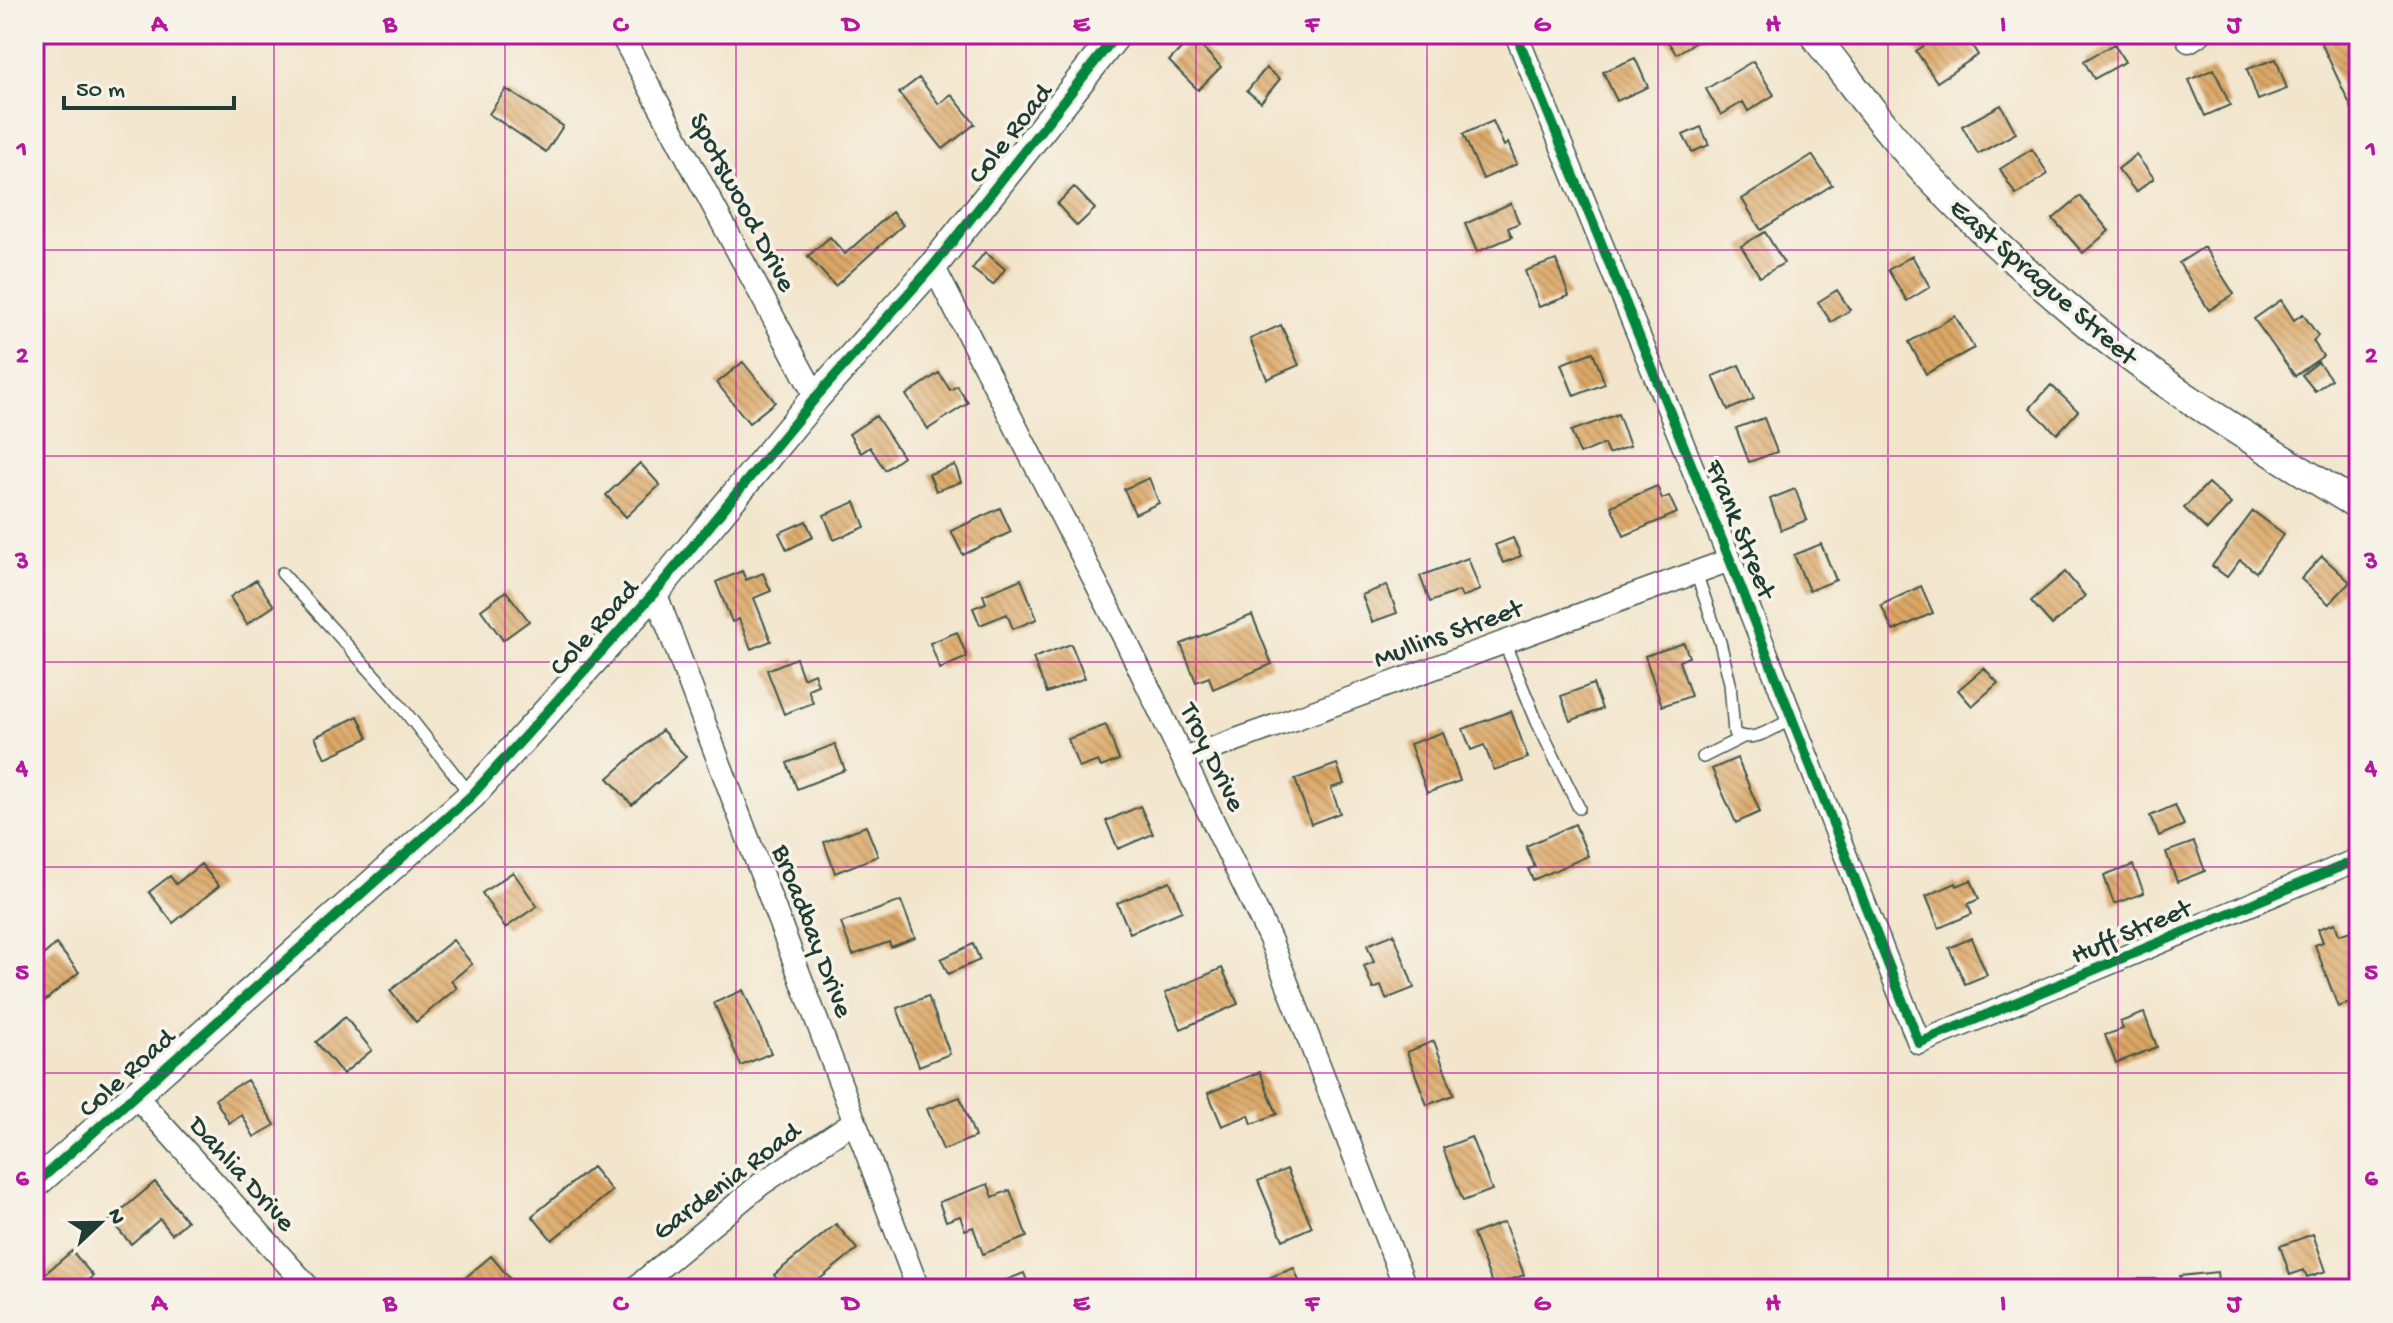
<svg xmlns="http://www.w3.org/2000/svg" width="2393" height="1323" viewBox="0 0 2393 1323" font-family="'Gochi Hand',sans-serif">
<style>
.building{fill:url(#building-back-hatch)}
.lines{fill:none;stroke-linecap:round;stroke-linejoin:round}
.service-casing{stroke:#3f564b;stroke-width:14}
.minor-casing{stroke:#3f564b;stroke-width:25}
.tertiary-casing{stroke:#3f564b;stroke-width:31}
.service{stroke:#fff;stroke-width:11}
.minor{stroke:#fff;stroke-width:22}
.tertiary{stroke:#fff;stroke-width:28}
.cycleway-casing{stroke:#f7f3e8;stroke-width:15}
.cycleway{stroke:#00873e;stroke-width:10}
.grid{fill:none;stroke:#b5179e;stroke-width:2;stroke-opacity:0.55}
.labels{text-anchor:middle;stroke-width:7;stroke-linejoin:round;paint-order:stroke}
.street-label{font-size:28px;fill:#1f3d34;stroke:#f7f3e8}
.neatline{fill:none;stroke:#b5179e;stroke-width:3}
.grid-label{font-size:26px;text-anchor:middle;font-weight:bold;fill:#b5179e}
</style>
<defs>
<pattern id="building-back-hatch" width="6" height="6" patternUnits="userSpaceOnUse" patternTransform="scale(2)"><rect width="6" height="6" fill="#dca766"/><path d="M-1 5l2 2M0 0l6 6M5-1l2 2" fill="none" stroke="#b28955"/></pattern>
</defs>
<rect width="100%" height="100%" fill="#f7f3e8"/>
<filter id="ink" filterUnits="userSpaceOnUse"><feTurbulence type="fractalNoise" baseFrequency=".0125" numOctaves="2"/><feDisplacementMap in="SourceGraphic" scale="16" xChannelSelector="R" yChannelSelector="G"/><feConvolveMatrix kernelMatrix="1 2 1 2 8 2 1 2 1" color-interpolation-filters="sRGB"/></filter>
<filter id="wash" filterUnits="userSpaceOnUse"><feTurbulence type="fractalNoise" baseFrequency=".006" numOctaves="4" result="noise"/><feDisplacementMap in="SourceGraphic" scale="32" xChannelSelector="R" yChannelSelector="G"/><feGaussianBlur stdDeviation="1.8" result="paint"/><feColorMatrix in="noise" values="0 0 0 0 0 0 0 0 0 0 0 0 0 0 0 0 0 1.4 0 .05"/><feComposite in="paint" operator="in"/></filter>
<g filter="url(#wash)">
<rect width="100%" height="100%" fill="#f2e5cc"/>
<g id="blocks">
<path class="building" d="M1663 34H1709L1676 54Z
M1942 34H1955L1961 44 1968 39 1978 55 1937 82 1916 51Z
M2317 34H2359V108L2353 111Z
M1192 37 1221 67 1198 90 1169 61Z
M2114 44 2125 62 2094 79 2084 61Z
M1635 58 1648 87 1617 101 1603 72Z
M2276 59 2287 89 2258 100 2247 69Z
M1753 61 1774 95 1748 111 1743 102 1721 115 1706 89Z
M1266 68 1280 79 1261 102 1247 91Z
M2214 69 2230 105 2205 116 2189 80Z
M919 78 939 104 951 94 975 124 943 149 899 93Z
M506 89 563 126 546 152 489 114Z
M2001 105 2016 133 1978 154 1962 126Z
M1493 121 1504 146 1508 143 1517 164 1483 179 1463 134Z
M1701 127 1709 145 1692 152 1683 135Z
M2032 149 2048 174 2016 195 2000 169Z
M1812 155 1832 185 1761 230 1742 199Z
M2136 155 2154 178 2136 192 2118 169Z
M1074 187 1095 209 1077 226 1057 204Z
M2080 196 2109 231 2083 253 2053 219Z
M1511 203 1519 223 1508 228 1512 237 1477 252 1465 224Z
M892 212 903 225 835 286 808 256 830 237 845 254Z
M1765 232 1784 263 1760 277 1741 246Z
M2204 247 2234 294 2209 310 2179 263Z
M985 252 1005 269 993 285 972 269Z
M1912 256 1930 287 1907 301 1888 270Z
M1556 260 1569 296 1539 307 1525 271Z
M1837 290 1850 310 1831 322 1818 302Z
M2281 300 2294 320 2303 314 2318 336 2313 341 2323 356 2295 376 2254 319Z
M1955 316 1974 348 1926 374 1909 342Z
M1281 325 1299 365 1267 379 1250 339Z
M1593 352 1605 384 1574 396 1561 364Z
M743 362 775 402 749 423 717 383Z
M2318 362 2331 379 2315 391 2302 375Z
M1739 365 1754 399 1728 410 1713 376Z
M939 373 950 390 957 386 968 403 928 429 906 395Z
M2051 385 2078 411 2057 434 2030 408Z
M1618 414 1630 446 1608 454 1604 444 1580 454 1571 431Z
M876 416 903 457 885 470 870 447 861 453 849 434Z
M1764 418 1777 452 1749 462 1736 428Z
M640 463 660 485 626 517 606 495Z
M955 465 961 482 936 491 929 474Z
M1149 478 1159 503 1135 514 1124 489Z
M2208 483 2231 504 2207 530 2184 508Z
M1657 486 1662 499 1669 496 1677 513 1624 536 1611 506Z
M1795 489 1807 520 1781 530 1770 499Z
M855 502 865 527 834 540 824 515Z
M1000 508 1011 532 963 555 951 531Z
M2253 511 2284 534 2256 572 2240 560 2227 577 2212 566Z
M806 521 813 537 787 550 779 533Z
M1513 538 1521 556 1503 563 1495 545Z
M1821 544 1836 580 1809 591 1794 555Z
M2322 556 2350 582 2329 604 2301 579Z
M1468 558 1480 590 1462 597 1459 591 1430 602 1420 576Z
M742 571 746 580 763 573 771 591 754 598 771 641 751 649 739 619 732 622 716 582Z
M2065 572 2085 596 2052 625 2031 601Z
M1021 579 1037 619 1013 629 1007 614 980 625 973 608 986 603 983 595Z
M256 580 274 606 247 624 230 597Z
M1387 585 1397 613 1372 622 1362 595Z
M1921 586 1933 613 1893 631 1881 605Z
M506 591 529 621 503 640 481 610Z
M1252 615 1272 664 1213 689 1209 677 1196 682 1181 644Z
M957 632 967 657 940 669 930 643Z
M1684 643 1689 657 1679 661 1691 696 1662 706 1645 656Z
M1071 644 1085 678 1047 693 1033 658Z
M796 658 803 678 814 673 818 685 808 689 813 703 784 714 767 670Z
M1984 668 1998 683 1972 706 1958 690Z
M1593 684 1602 709 1570 721 1561 696Z
M1511 711 1528 758 1494 770 1484 745 1471 750 1463 729Z
M358 716 368 738 325 758 315 737Z
M1106 725 1119 760 1101 767 1098 761 1079 768 1068 739Z
M662 730 686 757 632 805 608 778Z
M1443 732 1460 781 1427 793 1410 744Z
M835 744 845 770 797 789 787 763Z
M1737 758 1760 812 1736 823 1712 769Z
M1337 764 1344 784 1331 788 1340 813 1311 824 1295 779Z
M2175 805 2184 825 2159 836 2150 816Z
M1140 806 1153 834 1118 849 1106 821Z
M1575 824 1588 856 1533 880 1528 869 1535 867 1526 846Z
M866 826 878 856 835 873 824 842Z
M2194 842 2205 871 2177 882 2166 852Z
M201 864 219 886 173 923 149 892 170 876 176 884Z
M2133 865 2144 893 2114 904 2104 876Z
M513 872 537 906 505 928 482 893Z
M1971 880 1979 899 1968 904 1972 914 1939 928 1926 896 1956 883 1957 886Z
M1170 881 1182 911 1130 933 1117 903Z
M901 901 915 938 891 947 889 942 853 955 841 923Z
M2335 923 2339 935 2350 931 2359 956V1000L2338 1007 2315 945 2323 942 2318 929Z
M1394 934 1414 988 1386 999 1381 986 1373 989 1364 966 1374 962 1367 945Z
M1971 938 1987 975 1965 984 1949 948Z
M453 940 472 964 451 981 457 988 416 1022 390 991Z
M56 944 79 972 34 1010V963Z
M973 944 980 960 948 974 941 959Z
M1222 968 1238 1004 1181 1029 1165 993Z
M743 990 771 1053 741 1066 714 1003Z
M928 996 950 1054 919 1066 897 1008Z
M2144 1013 2157 1047 2116 1063 2105 1035 2123 1029 2120 1022Z
M345 1017 372 1050 343 1074 316 1042Z
M1434 1041 1454 1095 1427 1105 1407 1052Z
M1260 1072 1277 1114 1252 1124 1249 1115 1222 1126 1208 1093Z
M247 1080 275 1125 254 1137 242 1115 229 1123 215 1099Z
M960 1097 975 1137 943 1150 927 1109Z
M1471 1137 1492 1190 1463 1201 1443 1148Z
M592 1167 612 1191 552 1240 532 1216Z
M1287 1169 1312 1227 1283 1240 1258 1181Z
M155 1182 187 1221 172 1234 160 1219 131 1244 110 1220Z
M988 1184 993 1197 1010 1190 1027 1237 983 1254 973 1227 965 1230 960 1216 946 1221 939 1202Z
M1504 1222 1524 1275 1493 1286 1473 1234Z
M836 1224 857 1249 815 1283 819 1289H785L774 1275Z
M2313 1234 2326 1271 2307 1277 2304 1270 2290 1275 2280 1246Z
M72 1251 93 1276 77 1289H34V1283Z
M491 1256 511 1280 501 1289H452Z
M1294 1268 1302 1289H1272L1268 1278Z
M2217 1272 2219 1289H2181L2180 1276Z
M1024 1273 1030 1289H998L996 1284Z
M2134 1279H2158V1289H2134Z"/>
</g>
</g>
<g filter="url(#ink)">
<use href="#blocks" fill-opacity="0" stroke="#3f564b" stroke-width="2"/>
<g class="lines">
<g class="service-casing">
<path id="service" d="M282 573 392 695 471 795
M1696 573 1720 642 1730 683 1734 733C1752 745 1775 727 1792 719
M1504 642 1537 722 1579 808
M1703 757 1741 738"/>
</g>
<g class="minor-casing">
<path id="minor" d="M621 34 816 397
M1516 34 1730 560 1919 1043 2359 859
M2189 41 2200 34
M933 266 1127 643 1270 939 1406 1289
M655 592 918 1289
M1184 759 1730 560
M134 1094 310 1289
M634 1289 761 1184 855 1121"/>
</g>
<g class="tertiary-casing">
<path id="tertiary" d="M1813 34C1853 85 1891 138 1936 184 1981 231 2029 275 2078 316 2165 389 2263 447 2359 506
M34 1185 471 796 655 592 816 397 933 266 1117 34"/>
</g>
<use href="#service" class="service"/>
<use href="#minor" class="minor"/>
<use href="#tertiary" class="tertiary"/>
<g class="cycleway-casing">
<path id="cycleway" d="M1516 34 1730 560 1919 1043 2359 859
M34 1185 471 796 655 592 816 397 933 266 1117 34"/>
</g>
<use href="#cycleway" class="cycleway"/>
</g>
</g>
<path class="grid" d="M274 34V1289M505 34V1289M736 34V1289M966 34V1289M1196 34V1289M1427 34V1289M1658 34V1289M1888 34V1289M2118 34V1289M34 250H2359M34 456H2359M34 662H2359M34 867H2359M34 1073H2359"/>
<g class="labels">
<g class="street-label">
<text transform="translate(1008 132) rotate(-52)" y="10">Cole Road</text>
<text transform="translate(745 201) rotate(62)" y="10">Spotswood Drive</text>
<text transform="translate(2045 280) rotate(41)" y="10">East Sprague Street</text>
<text transform="translate(1743 528) rotate(68)" y="10">Frank Street</text>
<text transform="translate(592 626) rotate(-48)" y="10">Cole Road</text>
<text transform="translate(1447 631) rotate(-20)" y="10">Mullins Street</text>
<text transform="translate(1215 756) rotate(64)" y="10">Troy Drive</text>
<text transform="translate(2130 929) rotate(-23)" y="10">Huff Street</text>
<text transform="translate(815 930) rotate(69)" y="10">Broadbay Drive</text>
<text transform="translate(125 1071) rotate(-42)" y="10">Cole Road</text>
<text transform="translate(244 1172) rotate(48)" y="10">Dahlia Drive</text>
<text transform="translate(725 1179) rotate(-37)" y="10">Gardenia Road</text>
</g>
</g>
<rect width="2393" height="1323" fill="none" stroke="#f7f3e8" stroke-width="88"/>
<g transform="translate(100 1223) rotate(68)" stroke="#f7f3e8" stroke-width="6" paint-order="stroke">
<path d="M0-6L14 30L0 20L-14 30Z" fill="#1f3d34"/>
<text y="-12" font-size="22" font-weight="bold" text-anchor="middle" fill="#1f3d34">N</text>
</g>
<path d="M64 96v12h170v-12" fill="none" stroke="#1f3d34" stroke-width="4"/>
<text x="76" y="96" font-size="24" fill="#1f3d34" stroke="#f7f3e8" stroke-width="6" paint-order="stroke">50 m</text>
<rect x="44" y="44" width="2305" height="1235" class="neatline"/>
<g class="grid-label">
<text x="159" y="31">A</text>
<text x="390" y="31">B</text>
<text x="620" y="31">C</text>
<text x="851" y="31">D</text>
<text x="1081" y="31">E</text>
<text x="1312" y="31">F</text>
<text x="1542" y="31">G</text>
<text x="1773" y="31">H</text>
<text x="2003" y="31">I</text>
<text x="2234" y="31">J</text>
<text x="22" y="156">1</text>
<text x="2371" y="156">1</text>
<text x="22" y="362">2</text>
<text x="2371" y="362">2</text>
<text x="22" y="568">3</text>
<text x="2371" y="568">3</text>
<text x="22" y="774">4</text>
<text x="2371" y="774">4</text>
<text x="22" y="979">5</text>
<text x="2371" y="979">5</text>
<text x="22" y="1185">6</text>
<text x="2371" y="1185">6</text>
<text x="159" y="1310">A</text>
<text x="390" y="1310">B</text>
<text x="620" y="1310">C</text>
<text x="851" y="1310">D</text>
<text x="1081" y="1310">E</text>
<text x="1312" y="1310">F</text>
<text x="1542" y="1310">G</text>
<text x="1773" y="1310">H</text>
<text x="2003" y="1310">I</text>
<text x="2234" y="1310">J</text>
</g>
</svg>
